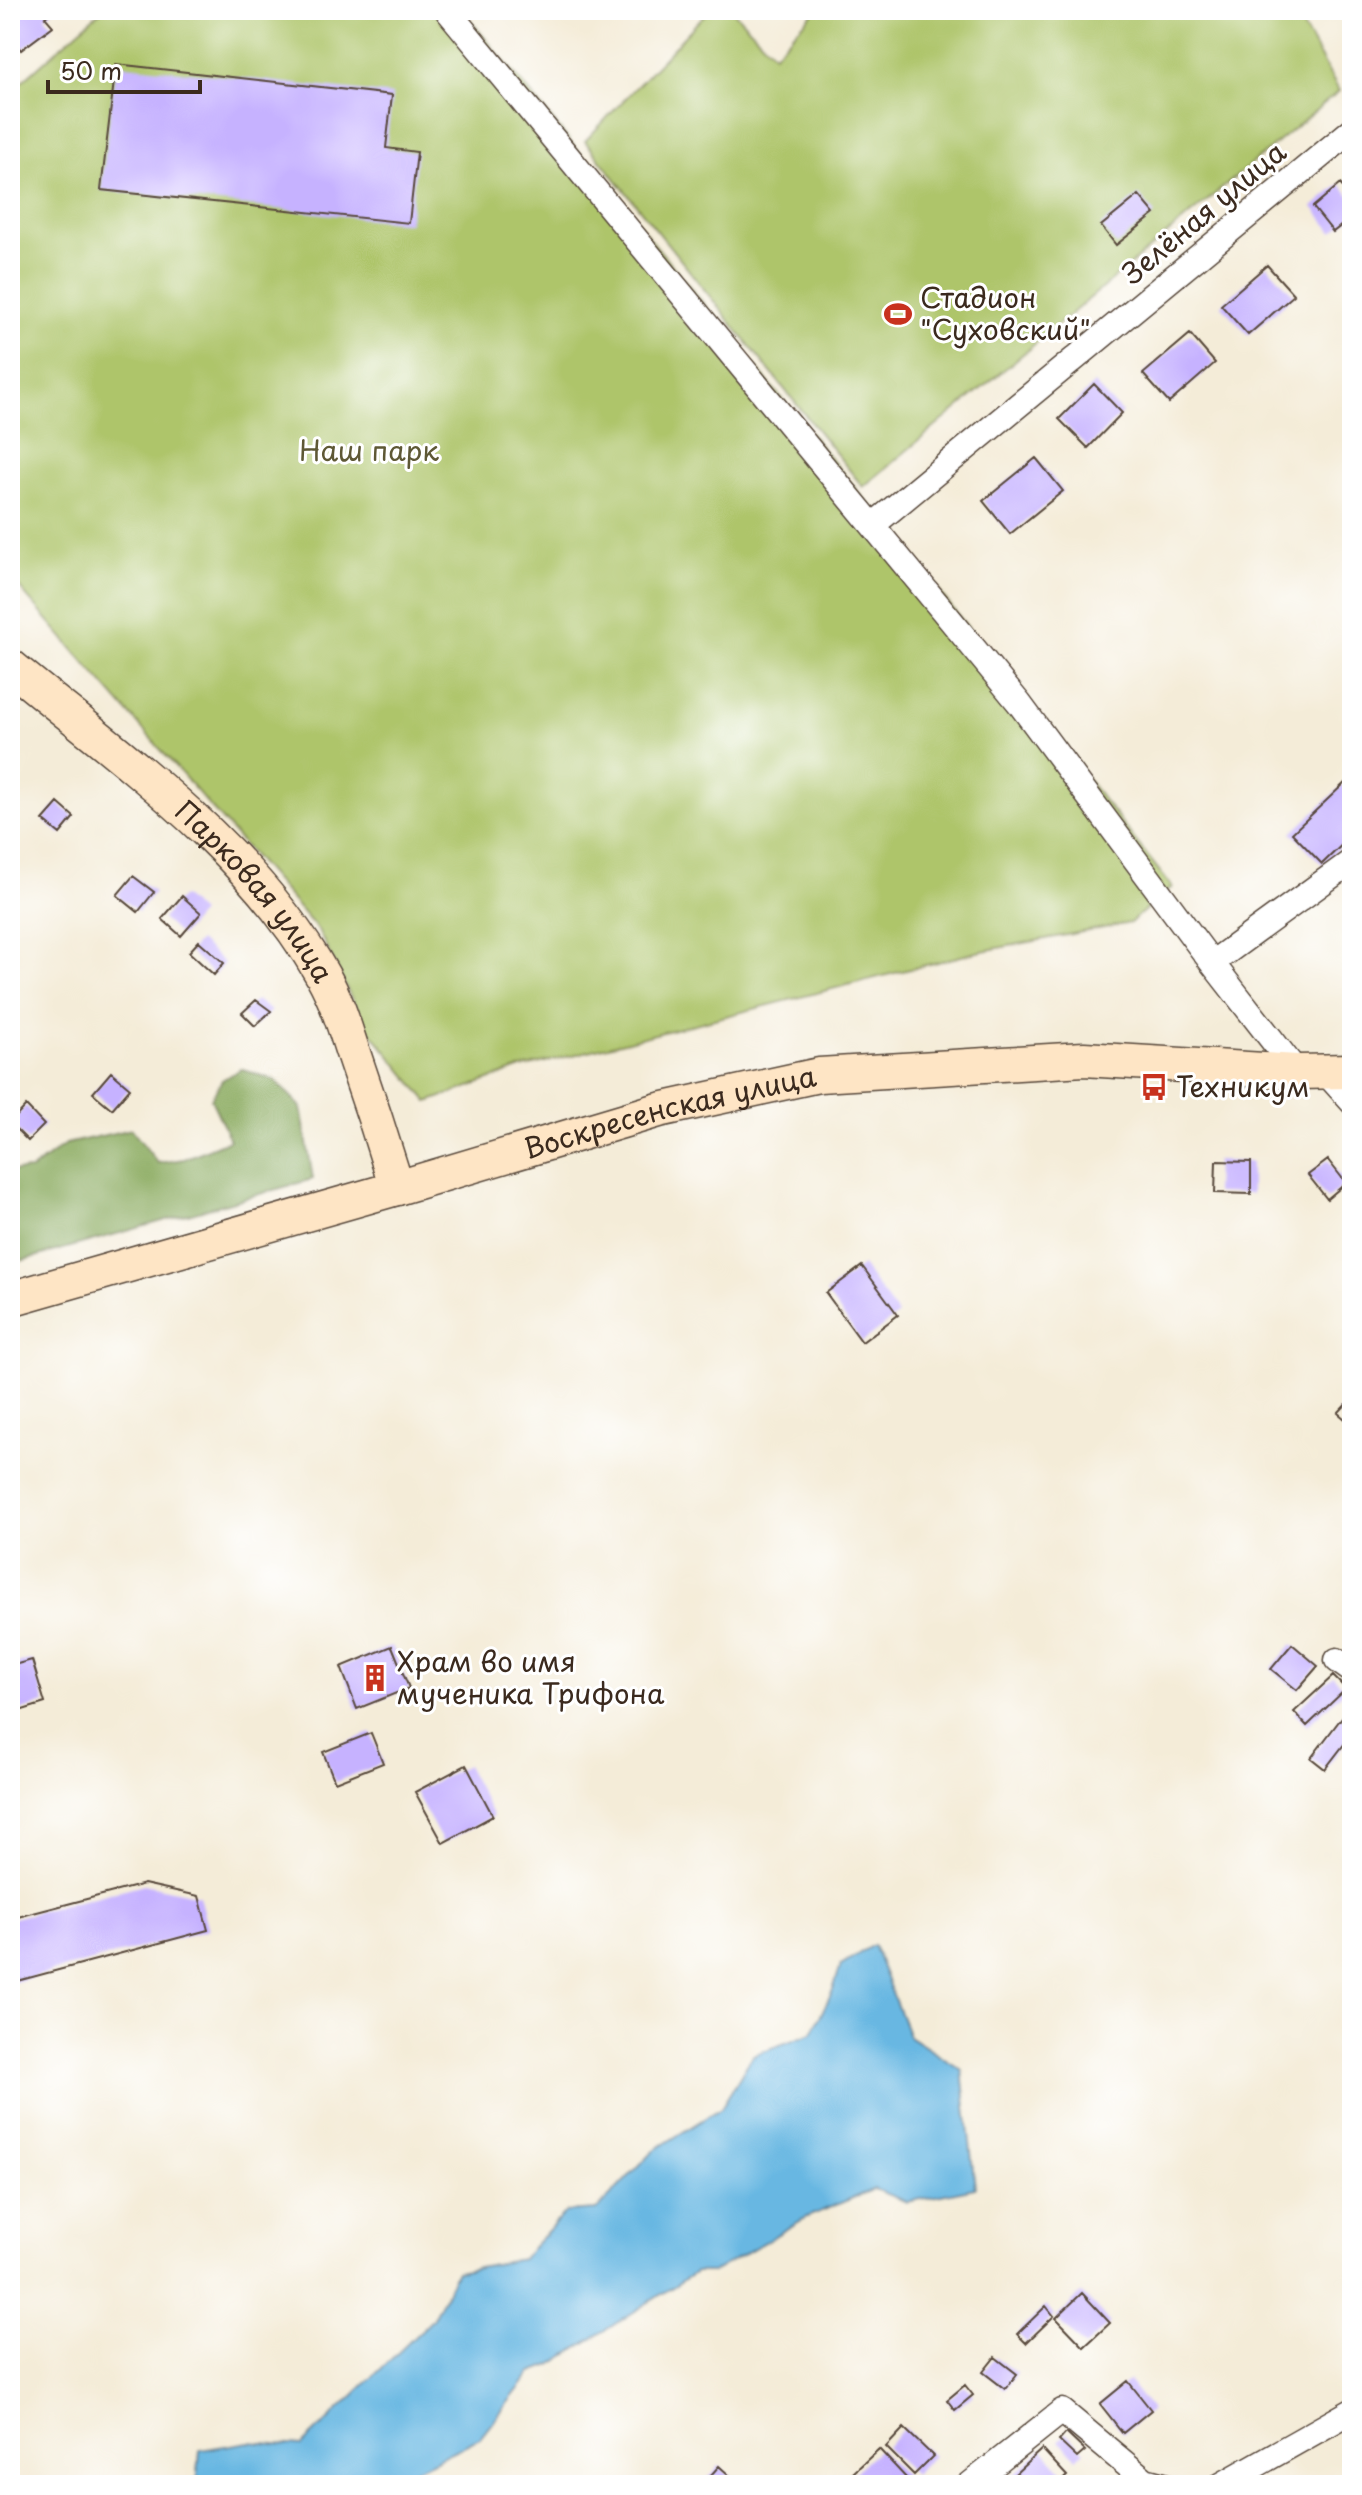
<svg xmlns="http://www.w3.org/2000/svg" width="1362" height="2495" viewBox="0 0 1362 2495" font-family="'Playpen Sans',sans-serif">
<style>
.green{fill:#aec56a;stroke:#747844;stroke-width:2}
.forest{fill:#8aaa5e;stroke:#626a3e;stroke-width:2}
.water{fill:#67b7e2;stroke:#517080;stroke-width:2}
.building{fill:#c6b2ff}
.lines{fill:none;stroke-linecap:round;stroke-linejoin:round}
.street-casing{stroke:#57473a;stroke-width:27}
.secondary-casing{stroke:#57473a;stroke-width:37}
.street{stroke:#fff;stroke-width:24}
.secondary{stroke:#fee5c5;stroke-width:34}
.labels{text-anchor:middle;stroke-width:6;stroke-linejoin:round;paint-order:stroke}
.street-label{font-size:28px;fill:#3b2a1e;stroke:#fff}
.poi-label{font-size:28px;fill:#3b2a1e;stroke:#fff;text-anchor:start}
.park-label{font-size:28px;fill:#5e5835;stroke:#fff}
</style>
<rect width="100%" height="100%" fill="#fff"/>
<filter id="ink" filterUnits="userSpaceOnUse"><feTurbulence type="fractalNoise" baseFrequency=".0125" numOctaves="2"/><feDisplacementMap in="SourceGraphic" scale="16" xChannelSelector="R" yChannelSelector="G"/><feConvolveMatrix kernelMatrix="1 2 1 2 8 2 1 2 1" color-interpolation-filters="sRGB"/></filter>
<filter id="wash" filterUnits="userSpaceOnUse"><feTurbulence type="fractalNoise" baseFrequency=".006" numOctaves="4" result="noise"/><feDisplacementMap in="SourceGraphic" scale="32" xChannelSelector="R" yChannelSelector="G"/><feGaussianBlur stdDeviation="1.8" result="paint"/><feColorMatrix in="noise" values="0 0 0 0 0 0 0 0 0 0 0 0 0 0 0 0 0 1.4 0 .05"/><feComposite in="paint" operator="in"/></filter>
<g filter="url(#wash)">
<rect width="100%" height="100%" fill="#f4ecd8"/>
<path class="green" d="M102 10H462L904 547 1172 887 1130 923 977 952 522 1068 428 1102 364 1024 318 930 10 577V92Z
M709 10H732L774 54 816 10H1294L1339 91 863 487 585 141Z"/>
<path class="forest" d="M241 1069 275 1080 301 1107 313 1179 10 1264V1171L31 1170 66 1144 131 1129 158 1163 184 1159 230 1140 211 1099 222 1080Z"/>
<path class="water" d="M873 1945 909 2036 962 2070 975 2188 907 2202 874 2189 807 2217 713 2272H696L551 2365 532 2372 480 2438 412 2471 394 2485H197L200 2450 249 2442 301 2446 432 2320 457 2271 521 2259 566 2212 597 2210 653 2151 721 2108 753 2055 812 2033 833 1990 841 1965Z"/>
<g id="blocks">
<path class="building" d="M10 10H54L45 17 53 26 21 50 10 36Z
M116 64 392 95 386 148 417 152 409 223 101 190Z
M1340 184 1352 198V217L1333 232 1313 207Z
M1139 195 1155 214 1116 245 1101 226Z
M1267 265 1294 295 1248 335 1221 305Z
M1190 334 1215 363 1169 403 1143 374Z
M1094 384 1122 413 1088 448 1059 419Z
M1036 458 1063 491 1010 534 983 501Z
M1347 781 1352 786V835L1322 864 1292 833Z
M58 803 74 817 60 834 43 820Z
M133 876 154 892 138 912 117 895Z
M182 896 201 913 181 936 162 919Z
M199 941 224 963 214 975 189 952Z
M256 1000 271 1011 255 1026 242 1013Z
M111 1072 130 1088 112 1109 93 1093Z
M26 1106 44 1125 28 1141 10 1123Z
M1328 1160 1346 1183 1327 1199 1308 1175Z
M1216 1161 1251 1162V1194L1215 1193Z
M862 1266 898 1315 862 1342 826 1293Z
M1352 1398V1425L1338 1413Z
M1292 1644 1318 1666 1297 1690 1271 1669Z
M392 1646 409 1688 357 1709 341 1667Z
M32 1660 45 1703 10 1714V1666Z
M1333 1676 1346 1689 1307 1726 1294 1712Z
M1352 1704V1734L1325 1769 1311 1758Z
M371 1733 383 1763 335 1782 323 1752Z
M466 1765 493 1816 443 1843 415 1792Z
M144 1884 199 1896 208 1930 10 1983V1919Z
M1082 2293 1110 2323 1084 2347 1056 2318Z
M1046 2306 1054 2316 1026 2343 1017 2334Z
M995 2357 1017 2374 1005 2389 983 2372Z
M1128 2381 1151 2410 1123 2433 1100 2404Z
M965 2385 973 2395 955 2410 947 2400Z
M904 2428 933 2456 914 2475 886 2447Z
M1066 2433 1085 2451 1077 2458 1059 2441Z
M879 2449 909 2481 905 2485H840Z
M1042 2449 1067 2476 1057 2485H1003Z
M719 2466 740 2485H702Z"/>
</g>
</g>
<g filter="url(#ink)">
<use href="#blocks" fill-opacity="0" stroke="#57473a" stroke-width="2"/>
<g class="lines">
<g class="street-casing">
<path id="street" d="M447 10 1019 703 1212 963 1297 1072
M873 525 1352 130
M1212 963 1352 861
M1325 1072 1352 1102
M1337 1660 1352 1671
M969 2485 1062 2411 1145 2480 1164 2485
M1221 2485 1352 2411"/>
</g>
<g class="secondary-casing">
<g id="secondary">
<path id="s1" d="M10 666C121 758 251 848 323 976 336 999 344 1025 352 1050 368 1096 383 1142 397 1188"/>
<path id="s2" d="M10 1299 397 1188 659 1110 819 1075 1084 1059 1297 1072 1352 1071"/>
</g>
</g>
<use href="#street" class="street"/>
<use href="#secondary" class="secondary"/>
</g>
</g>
<defs>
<g id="stadium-bare" transform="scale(2.16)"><path d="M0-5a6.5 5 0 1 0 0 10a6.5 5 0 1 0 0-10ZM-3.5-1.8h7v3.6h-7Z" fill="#c8321e" stroke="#fff" stroke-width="2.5" paint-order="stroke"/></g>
<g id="bus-bare" transform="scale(2.16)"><path d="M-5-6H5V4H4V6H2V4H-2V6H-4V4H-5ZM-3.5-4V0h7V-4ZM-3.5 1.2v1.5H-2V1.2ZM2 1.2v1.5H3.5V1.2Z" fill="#c8321e" stroke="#fff" stroke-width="2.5" paint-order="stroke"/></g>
<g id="building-bare" transform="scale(2.16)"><path d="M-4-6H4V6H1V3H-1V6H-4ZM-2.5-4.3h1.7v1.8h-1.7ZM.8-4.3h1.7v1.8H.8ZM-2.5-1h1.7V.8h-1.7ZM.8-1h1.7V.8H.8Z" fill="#c8321e" stroke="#fff" stroke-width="2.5" paint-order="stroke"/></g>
</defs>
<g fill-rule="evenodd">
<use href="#stadium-bare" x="898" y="314"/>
<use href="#bus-bare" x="1154" y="1087"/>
<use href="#building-bare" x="375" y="1678"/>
</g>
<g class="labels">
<g class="street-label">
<text transform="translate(1204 213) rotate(-40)" y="10">Зелёная улица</text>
<text dy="10" stroke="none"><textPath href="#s1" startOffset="334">Парковая улица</textPath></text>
<text dy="10" stroke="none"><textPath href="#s2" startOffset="686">Воскресенская улица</textPath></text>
</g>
<g class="poi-label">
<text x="920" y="308">Стадион<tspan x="920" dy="32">"Суховский"</tspan></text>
<text x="1176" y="1097">Техникум</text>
<text x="397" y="1672">Храм во имя<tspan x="397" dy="32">мученика Трифона</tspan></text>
</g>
<g class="park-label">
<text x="369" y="461">Наш парк</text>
</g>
</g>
<rect width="1362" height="2495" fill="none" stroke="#fff" stroke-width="40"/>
<path d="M48 80v12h152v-12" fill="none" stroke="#3b2a1e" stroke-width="4"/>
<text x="60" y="80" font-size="24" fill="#3b2a1e" stroke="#ffffff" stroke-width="6" paint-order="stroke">50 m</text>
</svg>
